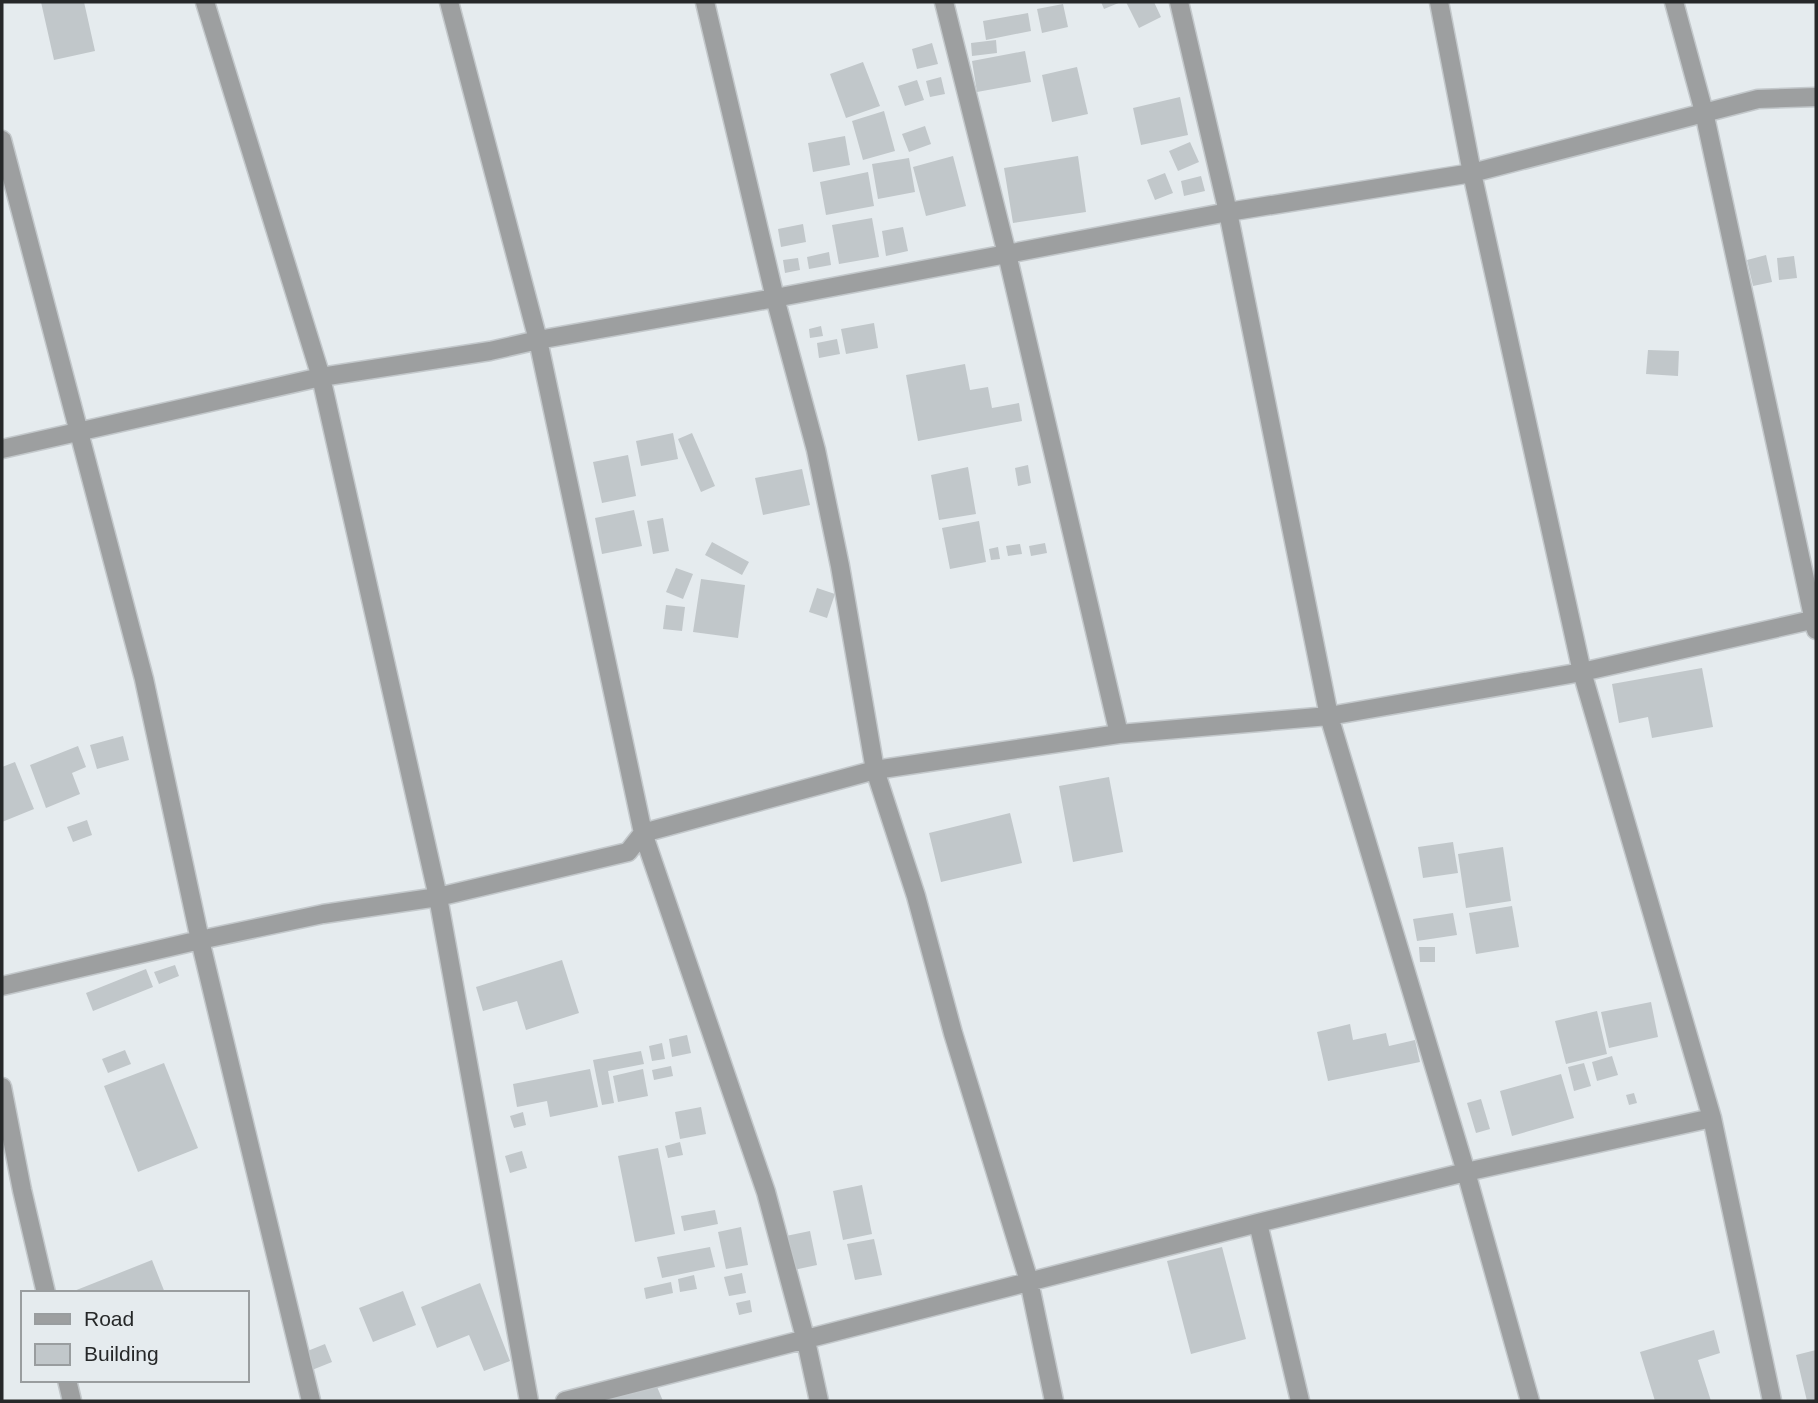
<svg xmlns="http://www.w3.org/2000/svg" width="1818" height="1403" viewBox="0 0 1818 1403" font-family="Helvetica,sans-serif">
<style>
.building{fill:#c1c7ca}
.lines{fill:none;stroke-linecap:round;stroke-linejoin:round}
.minor-casing{stroke:#c3c8cb;stroke-width:21}
.minor{stroke:#9d9fa0;stroke-width:18}
</style>
<rect width="100%" height="100%" fill="#e5ebee"/>
<path class="building" d="M41 2H84L95 51 54 60Z
M1101 2H1121L1104 9Z
M1126 2H1154L1161 17 1139 28Z
M1063 4 1068 27 1042 33 1037 9Z
M1028 13 1031 31 986 40 983 21Z
M996 40 997 53 972 56 971 43Z
M932 43 938 64 917 69 912 49Z
M1025 51 1031 82 977 92 972 61Z
M863 62 880 106 846 118 830 74Z
M1077 67 1088 114 1052 122 1042 75Z
M941 77 945 94 930 97 926 81Z
M917 80 924 100 905 106 898 86Z
M1180 97 1188 135 1141 145 1133 108Z
M884 111 895 151 863 160 852 121Z
M925 126 931 144 909 152 902 134Z
M845 136 850 165 813 172 808 143Z
M1190 142 1199 162 1178 171 1169 151Z
M953 156 966 206 926 216 913 167Z
M1078 156 1086 212 1013 223 1004 168Z
M909 158 915 192 878 199 872 164Z
M868 172 874 206 826 215 820 182Z
M1165 173 1173 193 1155 200 1147 180Z
M1201 176 1205 191 1184 196 1181 181Z
M872 218 879 257 839 264 832 225Z
M803 224 806 242 781 247 778 229Z
M903 227 908 251 886 256 882 231Z
M829 252 831 265 809 269 807 257Z
M1766 255 1772 282 1753 286 1747 260Z
M1794 256 1797 278 1779 280 1777 258Z
M798 258 800 270 785 273 783 260Z
M874 323 878 348 846 354 841 329Z
M821 326 823 336 810 338 809 329Z
M837 339 840 354 819 358 817 343Z
M1648 350 1679 351 1678 376 1646 374Z
M965 364 970 390 988 387 992 408 1019 403 1022 421 918 441 906 375Z
M673 433 678 459 641 466 636 441Z
M692 433 715 486 701 492 678 439Z
M628 455 636 496 602 503 593 462Z
M1028 465 1031 483 1018 486 1015 468Z
M968 467 976 514 939 520 931 475Z
M802 469 810 505 763 515 755 478Z
M634 510 642 546 602 554 595 518Z
M663 518 669 551 653 554 647 521Z
M979 521 986 562 950 569 942 528Z
M712 542 749 562 742 575 705 555Z
M1045 543 1047 553 1031 556 1029 546Z
M1020 544 1022 554 1008 556 1006 546Z
M998 547 1000 559 991 560 989 549Z
M676 568 693 574 683 599 666 592Z
M701 579 745 585 738 638 693 632Z
M817 588 835 594 827 618 809 612Z
M666 605 685 607 682 631 663 629Z
M1702 668 1713 727 1652 738 1648 717 1619 723 1612 684Z
M123 736 129 760 97 769 90 745Z
M78 746 86 767 72 773 80 794 46 808 30 765Z
M15 762 34 809 2 822V767Z
M1109 777 1123 852 1073 862 1059 786Z
M1010 813 1022 863 941 882 929 833Z
M87 820 92 835 73 842 67 827Z
M1453 842 1458 873 1423 878 1418 847Z
M1503 847 1511 901 1466 908 1458 854Z
M1512 906 1519 947 1476 954 1469 913Z
M1453 913 1457 935 1417 941 1413 919Z
M1419 947H1435V962H1420Z
M562 960 579 1013 526 1030 517 1001 483 1011 476 987Z
M175 965 179 976 159 984 154 972Z
M146 969 153 987 93 1011 86 993Z
M1651 1002 1658 1037 1609 1048 1601 1012Z
M1597 1011 1607 1054 1566 1064 1555 1021Z
M1350 1024 1353 1040 1386 1033 1389 1046 1415 1040 1420 1062 1328 1081 1317 1032Z
M687 1035 691 1053 672 1057 669 1039Z
M662 1043 665 1059 652 1061 649 1046Z
M125 1050 131 1064 108 1073 102 1059Z
M641 1051 644 1064 608 1071 614 1103 602 1105 593 1060Z
M1612 1056 1618 1075 1597 1081 1592 1062Z
M164 1063 198 1148 138 1172 104 1086Z
M1584 1063 1591 1086 1574 1091 1568 1067Z
M671 1066 673 1076 654 1080 652 1070Z
M590 1069 598 1107 550 1117 547 1101 517 1107 513 1084Z
M643 1069 648 1096 618 1102 613 1076Z
M1561 1074 1574 1118 1512 1136 1500 1091Z
M1634 1093 1637 1103 1629 1105 1626 1095Z
M1481 1099 1490 1129 1476 1133 1467 1103Z
M701 1107 706 1134 680 1139 675 1112Z
M523 1112 526 1125 514 1128 510 1116Z
M680 1142 683 1155 668 1158 665 1146Z
M658 1148 675 1234 635 1242 618 1156Z
M522 1151 527 1168 510 1173 505 1156Z
M862 1185 872 1234 843 1240 833 1191Z
M715 1210 718 1224 684 1231 681 1216Z
M741 1227 748 1265 726 1269 718 1232Z
M810 1231 817 1265 789 1271 781 1237Z
M874 1239 882 1275 855 1280 847 1244Z
M710 1247 715 1267 662 1278 657 1257Z
M1222 1247 1246 1339 1191 1354 1167 1261Z
M152 1260 165 1293H69Z
M742 1273 746 1293 729 1296 724 1277Z
M694 1275 697 1289 680 1292 678 1279Z
M671 1282 673 1293 646 1299 644 1288Z
M480 1283 510 1361 484 1371 469 1335 437 1348 421 1307Z
M403 1291 416 1325 373 1342 359 1308Z
M750 1300 752 1312 739 1315 736 1303Z
M1714 1330 1720 1353 1698 1360 1711 1401H1655L1640 1352Z
M325 1344 332 1362 312 1370 305 1352Z
M1816 1350V1401H1807L1796 1355Z
M655 1382 663 1401H606Z"/>
<g class="lines">
<g class="minor-casing">
<path id="minor" d="M205 2 321 377 438 897 529 1401
M449 2 538 340 643 833 766 1192 806 1341 819 1401
M705 2 775 298 816 450 840 566 875 770 916 896 953 1033 1029 1281 1054 1401
M944 2 1007 254 1119 734
M1179 2 1228 212 1329 716 1466 1172 1530 1401
M1439 2 1472 173 1582 672 1712 1118
M1674 2 1704 112 1816 630
M2 140 144 679 200 940 311 1401
M2 449 321 377 490 351 538 340 775 298 1228 212 1472 173 1758 99 1816 97
M2 986 200 940 323 914 438 897 628 852 643 833 875 770 1119 734 1329 716 1582 672 1816 619
M2 1087 22 1190 46 1293
M1258 1223 1300 1401
M67 1380 72 1401
M565 1401 1258 1223 1466 1172 1712 1118 1772 1401"/>
</g>
<use href="#minor" class="minor"/>
</g>
<rect width="1818" height="1403" fill="none" stroke="#262829" stroke-width="7"/>
<rect x="21" y="1291" width="228" height="91" fill="#e5ebee" stroke="#999d9f" stroke-width="2"/>
<rect x="35" y="1314" width="35" height="10" fill="#9d9fa0" stroke="#999d9f" stroke-width="2"/>
<text x="84" y="1326" font-size="21" fill="#262829">Road</text>
<rect x="35" y="1344" width="35" height="21" fill="#c1c7ca" stroke="#999d9f" stroke-width="2"/>
<text x="84" y="1361" font-size="21" fill="#262829">Building</text>
</svg>
